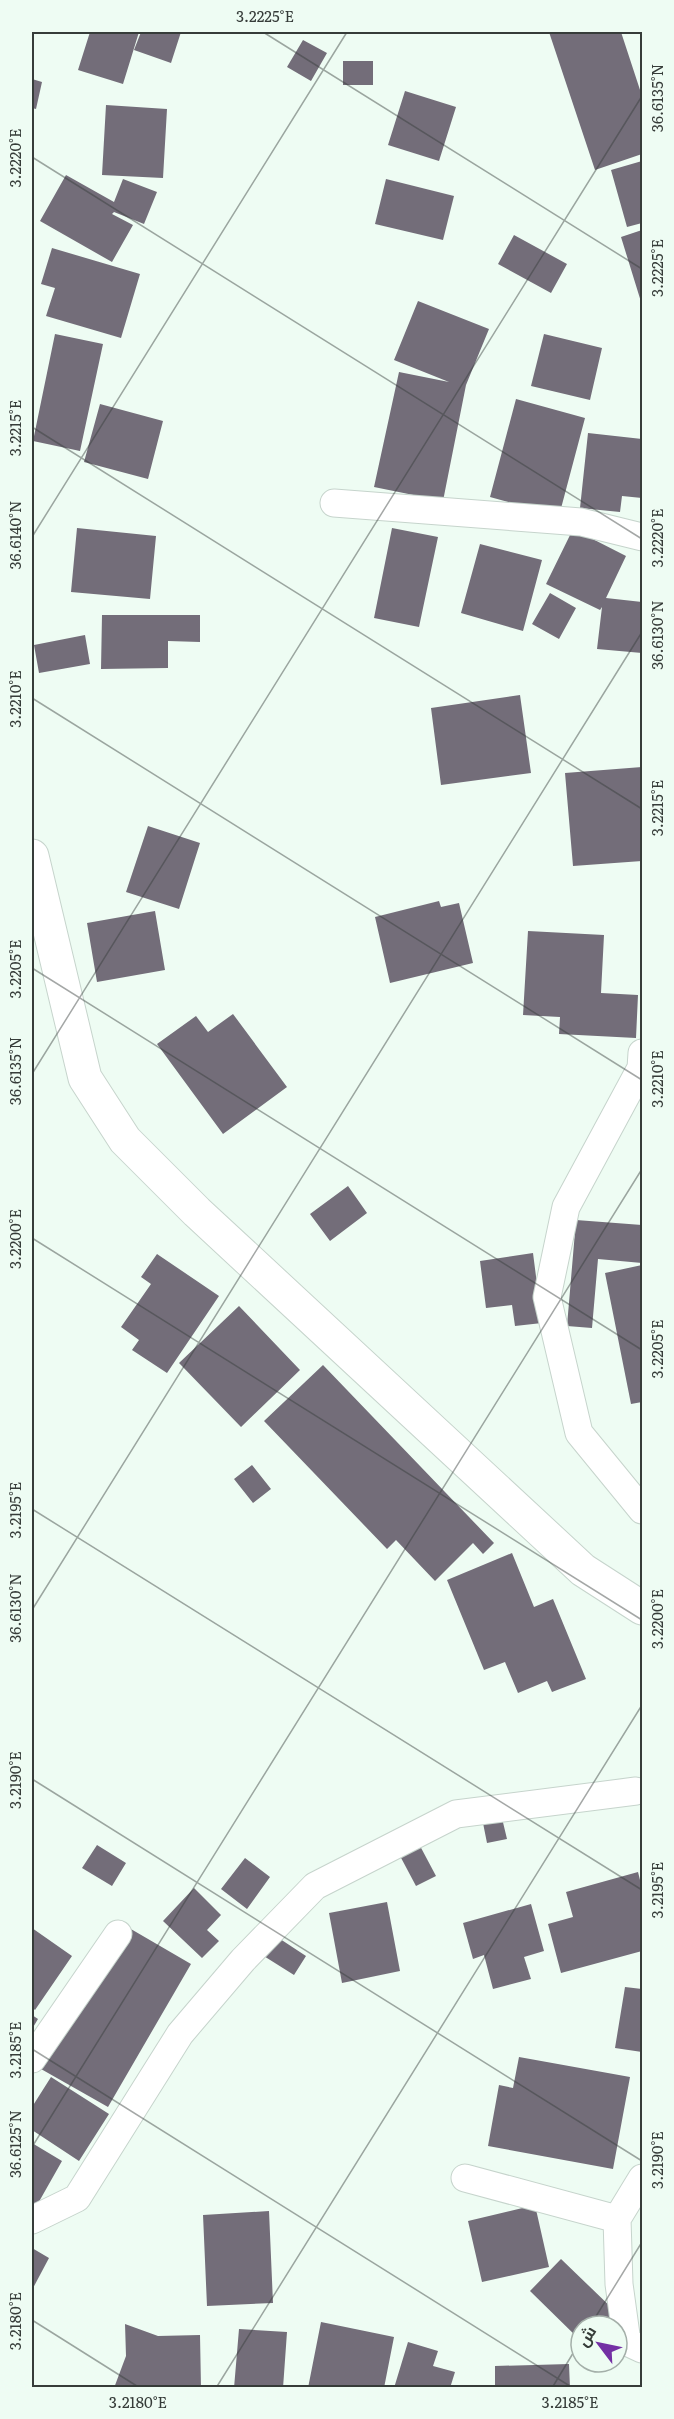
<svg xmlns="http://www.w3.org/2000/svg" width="674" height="2419" viewBox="0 0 674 2419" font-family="Literata,Cairo,serif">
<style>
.building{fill:#736d79}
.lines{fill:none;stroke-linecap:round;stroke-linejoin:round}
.minor-casing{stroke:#c6d4cc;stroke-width:29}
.secondary-casing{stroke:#c6d4cc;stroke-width:35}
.minor{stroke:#fff;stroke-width:27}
.secondary{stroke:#fff;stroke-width:33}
.ticks{fill:none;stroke:#363c39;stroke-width:1.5;stroke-opacity:0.45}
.neatline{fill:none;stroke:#363c39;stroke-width:2}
.ticks-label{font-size:15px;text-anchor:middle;fill:#363c39}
</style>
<rect width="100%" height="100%" fill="#eefcf3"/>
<path class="building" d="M90 32H139L123 84 78 70Z
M141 32H181L171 63 134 50Z
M549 32H621L642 96V154L595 170Z
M303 40 327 53 311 81 287 67Z
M343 61H373V85H343Z
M32 79 42 82 36 109 32 108Z
M405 91 456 107 439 161 388 145Z
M106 105 167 109 163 178 102 175Z
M642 161V223L627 227 611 170Z
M66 175 114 202 123 179 157 192 144 224 114 212 112 214 133 225 112 262 40 221Z
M386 179 454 196 443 240 375 224Z
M642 230V305L621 237Z
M514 235 567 264 551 293 498 264Z
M52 248 140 274 121 338 46 316 55 288 41 284Z
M418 301 489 329 466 385 443 501 374 487 399 372 449 382 394 360Z
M55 334 103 344 80 451 33 441Z
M544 334 602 348 590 400 531 386Z
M516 399 585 418 559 516 490 497Z
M100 404 163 421 148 479 84 462Z
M588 433 642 439V498L622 496 620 512 580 508Z
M77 528 156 536 150 599 71 592Z
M392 528 438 537 419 627 374 618Z
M573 529 626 556 606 598 642 602V653L597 649 602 607 600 610 546 584Z
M480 544 542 560 523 631 461 613Z
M550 593 576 608 559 639 532 624Z
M102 615H200V642L168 641V668L101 669Z
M85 635 90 664 39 673 34 645Z
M520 695 531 773 441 785 431 708Z
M642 767V861L573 866 565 773Z
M148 826 200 843 179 909 126 892Z
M439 901 441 907 459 903 473 963 390 983 375 917Z
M155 911 165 970 97 982 87 923Z
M528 931 604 935 601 993 638 995 636 1038 559 1034 560 1017 523 1015Z
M233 1014 287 1087 223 1134 157 1044 196 1016 208 1032Z
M348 1186 367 1213 330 1241 310 1214Z
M576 1220 642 1225V1263L598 1259 592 1328 567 1326Z
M533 1253 542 1323 515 1326 512 1305 486 1308 480 1261Z
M157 1254 219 1296 167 1373 132 1350 139 1340 121 1327 151 1284 141 1277Z
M642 1265V1402L631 1404 605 1273Z
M239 1306 300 1370 241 1427 179 1363Z
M323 1365 494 1543 483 1554 473 1543 435 1581 396 1540 387 1549 264 1421Z
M252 1465 271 1489 253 1503 234 1479Z
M512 1553 534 1607 553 1599 586 1679 552 1692 547 1681 518 1693 505 1662 484 1670 447 1580Z
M501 1814 507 1839 487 1843 482 1818Z
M419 1844 436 1876 416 1886 399 1854Z
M97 1845 126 1863 112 1886 82 1868Z
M245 1858 270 1877 247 1909 221 1889Z
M638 1872 642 1888V1951L561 1973 548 1924 573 1917 566 1892Z
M194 1888 221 1915 207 1930 219 1941 202 1958 163 1921Z
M387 1902 400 1971 342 1983 329 1913Z
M531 1904 544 1951 524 1957 531 1979 493 1989 484 1955 473 1959 463 1923Z
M124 1925 191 1964 108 2107 41 2069Z
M32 1928 72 1956 35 2010 32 2007Z
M271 1933 306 1956 294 1975 259 1953Z
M625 1987 642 1989V2052L615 2048Z
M32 2015 38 2019 32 2029Z
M519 2057 630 2077 613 2169 488 2146 499 2085 513 2088Z
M51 2077 109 2114 79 2161 32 2130V2107Z
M32 2143 62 2161 32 2214Z
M535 2205 549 2267 482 2282 468 2221Z
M269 2211 273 2303 207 2306 203 2215Z
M32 2248 49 2258 32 2290Z
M561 2259 616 2312 602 2326H581V2341L530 2291Z
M321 2322 394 2337 384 2388H308Z
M125 2324 158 2336 200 2335 201 2388H114L126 2356Z
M239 2329 287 2332 283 2388H234Z
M408 2342 438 2351 433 2366 455 2372 450 2388H394Z
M569 2364 570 2388H495V2366Z"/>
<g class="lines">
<g class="minor-casing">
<path id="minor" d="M334 503 581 522 642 537
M642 1053 641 1068 566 1207 547 1297 579 1433 642 1510
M32 2059 118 1934
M465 2178 617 2219 619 2284 627 2342 642 2349
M617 2219 642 2178
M32 2220 77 2198 180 2034 243 1960 315 1886 456 1814 636 1791"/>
</g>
<g class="secondary-casing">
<path id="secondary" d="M32 856 85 1078 125 1140 197 1212 583 1570 642 1608"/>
</g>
<use href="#minor" class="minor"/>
<use href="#secondary" class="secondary"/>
</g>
<path class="ticks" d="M263 32 642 269M32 157 642 539M32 427 642 809M32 537 347 32M32 698 642 1080M32 968 642 1350M32 1074 642 96M32 1238 642 1620M32 1509 642 1890M32 1610 642 632M32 1779 642 2161M32 2049 573 2388M32 2147 642 1169M32 2320 140 2388M590 2326 642 2242M216 2388 642 1705M552 2388 581 2340"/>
<rect width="674" height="2419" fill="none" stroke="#eefcf3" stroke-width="66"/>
<g transform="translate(599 2344) rotate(302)"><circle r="28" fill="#eefcf3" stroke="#a4afa9" stroke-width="1.5"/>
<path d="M0-4.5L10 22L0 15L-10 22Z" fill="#7430a4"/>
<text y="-9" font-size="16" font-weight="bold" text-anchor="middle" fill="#363c39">ش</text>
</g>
<rect x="33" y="33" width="608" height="2353" class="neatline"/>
<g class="ticks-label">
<text x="265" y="22">3.2225°E</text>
<text transform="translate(658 98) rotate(-90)" y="5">36.6135°N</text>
<text transform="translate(16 158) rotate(-90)" y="5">3.2220°E</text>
<text transform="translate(658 268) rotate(-90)" y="5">3.2225°E</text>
<text transform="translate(16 428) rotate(-90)" y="5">3.2215°E</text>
<text transform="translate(16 535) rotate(-90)" y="5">36.6140°N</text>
<text transform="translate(658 538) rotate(-90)" y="5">3.2220°E</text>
<text transform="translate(658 635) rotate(-90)" y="5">36.6130°N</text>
<text transform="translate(16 699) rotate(-90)" y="5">3.2210°E</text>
<text transform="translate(658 808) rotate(-90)" y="5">3.2215°E</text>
<text transform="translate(16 969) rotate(-90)" y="5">3.2205°E</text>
<text transform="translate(16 1071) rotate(-90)" y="5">36.6135°N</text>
<text transform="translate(658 1079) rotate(-90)" y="5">3.2210°E</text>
<text transform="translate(16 1239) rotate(-90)" y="5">3.2200°E</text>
<text transform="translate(658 1349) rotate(-90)" y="5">3.2205°E</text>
<text transform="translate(16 1510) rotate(-90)" y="5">3.2195°E</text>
<text transform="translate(16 1608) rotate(-90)" y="5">36.6130°N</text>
<text transform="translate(658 1619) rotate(-90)" y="5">3.2200°E</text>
<text transform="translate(16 1780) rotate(-90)" y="5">3.2190°E</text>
<text transform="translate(658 1890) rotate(-90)" y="5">3.2195°E</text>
<text transform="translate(16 2050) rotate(-90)" y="5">3.2185°E</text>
<text transform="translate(16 2144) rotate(-90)" y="5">36.6125°N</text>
<text transform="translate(658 2160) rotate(-90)" y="5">3.2190°E</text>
<text transform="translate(16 2321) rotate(-90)" y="5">3.2180°E</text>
<text x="138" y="2408">3.2180°E</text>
<text x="570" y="2408">3.2185°E</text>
</g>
</svg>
